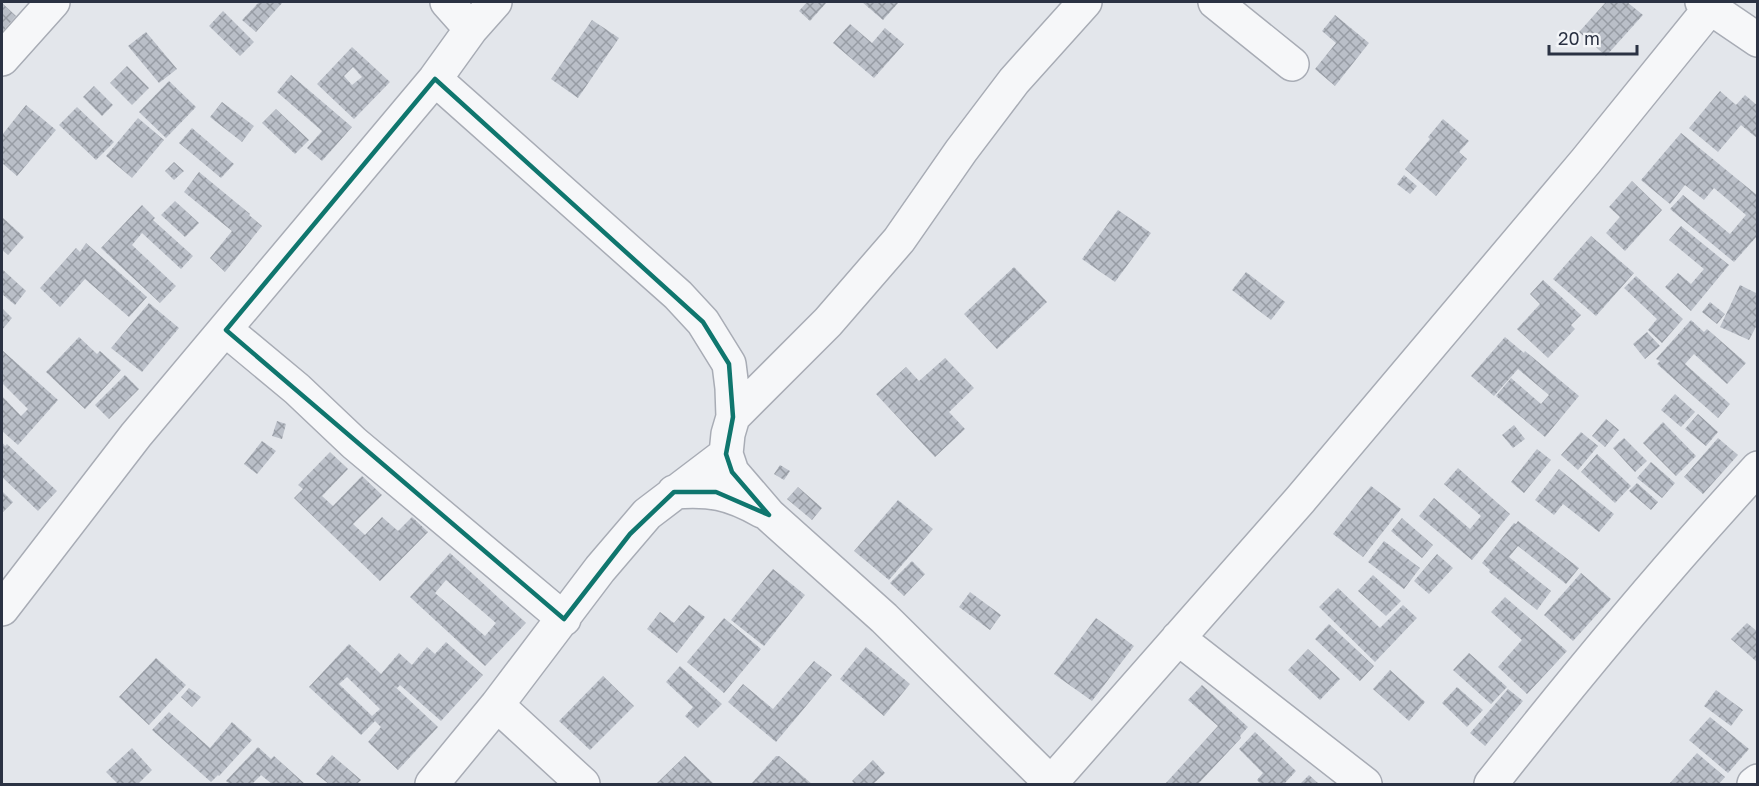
<svg xmlns="http://www.w3.org/2000/svg" width="1759" height="786" viewBox="0 0 1759 786" font-family="'Golos Text',sans-serif">
<style>
.building{fill:url(#building-cross-hatch);fill-rule:evenodd}
.lines{fill:none;stroke-linecap:round;stroke-linejoin:round}
.minor-casing{stroke:#a8acb5;stroke-width:36}
.minor{stroke:#f6f7f9;stroke-width:33}
.marked{fill:none;stroke:#0f766e;stroke-width:4.5;stroke-linejoin:round}
</style>
<defs>
<pattern id="building-cross-hatch" width="8" height="8" patternUnits="userSpaceOnUse" patternTransform="scale(1.5)"><rect width="8" height="8" fill="#babfc8"/><path d="M0 0l8 8M0 8l8-8" fill="none" stroke="#979ca4"/></pattern>
</defs>
<rect width="100%" height="100%" fill="#e3e6eb"/>
<path class="building" d="M259 2H283L256 32 242 20Z
M807 2H827L810 21 799 11Z
M862 2H899L883 20Z
M1606 2H1627L1643 15 1606 56 1579 32Z
M2 3 16 16 2 32Z
M223 11 254 42 240 56 209 26Z
M1335 15 1369 43 1335 86 1315 69 1336 43 1322 31Z
M592 20 619 38 578 98 551 79Z
M850 24 872 43 885 28 904 44 874 78 833 43Z
M146 32 177 69 159 83 128 46Z
M352 47 390 82 354 119 317 84ZM353 67 362 77 352 85 344 76Z
M127 66 149 88 132 105 110 83Z
M291 75 352 127 322 161 307 148 322 131 277 92Z
M169 81 196 107 166 138 139 112Z
M94 86 113 105 102 116 83 97Z
M1720 91 1736 105 1745 95 1758 106V139L1741 125 1718 152 1689 128Z
M222 102 254 126 242 142 210 117Z
M26 105 56 130 17 176 2 163V135Z
M77 107 114 142 96 160 59 125Z
M276 109 309 140 295 154 262 123Z
M138 118 164 140 132 178 106 156Z
M1443 119 1469 141 1459 152 1467 159 1436 196 1405 169 1430 139 1428 137Z
M192 128 234 164 221 178 179 143Z
M1681 133 1758 196V235L1734 262 1670 209 1683 195 1730 234 1746 215 1714 188 1704 200 1685 185 1670 204 1641 180Z
M174 162 184 171 174 180 165 171Z
M199 172 250 214 249 215 262 226 225 272 210 258 232 231 184 192Z
M1404 175 1417 186 1410 194 1397 184Z
M1632 181 1662 210 1625 251 1606 233 1620 217 1609 207Z
M175 201 199 223 185 237 161 215Z
M142 205 155 218 153 220 193 256 181 269 142 233 132 245 176 286 160 303 101 248Z
M1118 210 1151 233 1115 282 1082 259Z
M2 217 24 237 8 255 2 250Z
M1681 226 1729 265 1691 311 1665 287 1678 273 1691 284 1704 269 1669 240Z
M1591 236 1634 273 1596 316 1553 279Z
M86 243 147 297 129 317 85 279 60 307 40 288 76 248 80 252Z
M1014 267 1047 302 997 349 964 314Z
M2 269 26 291 15 305 2 294Z
M1246 272 1285 302 1271 320 1232 290Z
M1636 276 1683 319 1662 343 1648 330 1657 319 1624 288Z
M1543 280 1581 315 1571 325 1575 329 1548 358 1517 329 1540 304 1530 294Z
M1740 285 1758 294V323L1749 340 1720 327Z
M1710 302 1725 314 1717 324 1702 312Z
M149 303 179 328 142 372 111 348Z
M2 308 12 318 2 330Z
M1691 320 1704 332 1707 329 1746 363 1727 384 1694 354 1685 364 1730 404 1718 418 1657 364 1660 361 1656 359Z
M1647 332 1660 346 1645 359 1633 344Z
M79 337 97 354 100 351 121 370 85 409 46 372Z
M1505 337 1524 353 1525 351 1579 396 1545 437 1496 396 1511 378 1541 404 1549 395 1518 369 1494 396 1471 376Z
M2 350 58 400 18 445 2 431V396L21 416 28 409 2 383Z
M945 358 974 388 949 412 965 429 935 457 876 394 906 367 919 381Z
M125 375 139 389 109 419 95 405Z
M1675 394 1695 412 1681 427 1661 410Z
M1698 414 1718 432 1706 446 1685 429Z
M1606 419 1619 430 1605 447 1592 436Z
M277 421 286 424 282 439 272 436Z
M1663 422 1696 456 1676 476 1643 443Z
M1514 425 1525 439 1513 448 1502 435Z
M1581 432 1598 446 1578 470 1561 455Z
M1624 438 1647 461 1635 472 1613 448Z
M1718 438 1738 455 1703 494 1684 477Z
M262 441 276 451 257 474 244 464Z
M2 442 5 446 7 444 57 491 38 511 2 477Z
M1537 449 1551 460 1524 493 1511 482Z
M330 452 348 469 322 496 333 506 362 476 382 495 353 524 365 535 382 517 398 531 412 517 428 532 380 581 294 498 303 489 298 485Z
M1597 454 1631 486 1615 503 1581 472Z
M1651 462 1675 483 1662 498 1637 478Z
M780 465 790 471 784 480 774 474Z
M1458 468 1510 514 1472 560 1419 516 1434 498 1470 529 1481 516 1444 484Z
M1559 469 1614 514 1599 532 1563 504 1554 515 1535 500Z
M1637 483 1658 502 1651 510 1629 491Z
M1371 486 1401 509 1363 557 1333 534Z
M798 487 822 508 812 520 787 499Z
M2 491 13 502 2 513Z
M898 500 933 529 889 580 854 551Z
M1402 518 1433 545 1422 558 1391 531Z
M1518 521 1579 568 1566 584 1518 546 1509 557 1551 591 1537 610 1489 572 1490 570 1482 563 1514 523 1516 524Z
M1384 541 1420 568 1404 589 1368 562Z
M450 553 526 623 485 666 410 597ZM446 580 496 623 485 636 435 593Z
M1437 554 1453 568 1429 594 1414 581Z
M912 561 925 574 904 596 890 583Z
M773 569 805 595 764 646 731 620Z
M1581 573 1611 599 1573 641 1544 615Z
M1373 575 1401 601 1386 616 1358 591Z
M1338 588 1380 628 1403 605 1417 618 1375 662 1319 607Z
M970 592 1001 615 990 630 959 607Z
M1505 597 1567 651 1527 694 1498 667 1522 640 1491 612Z
M689 605 705 617 677 653 647 629 660 612 674 623Z
M724 618 761 649 724 693 687 662Z
M1096 618 1134 646 1092 701 1054 674Z
M1747 623 1758 632V663L1731 639Z
M1329 624 1374 666 1360 681 1315 639Z
M446 642 483 675 441 721 400 685 397 688 392 684 438 727 398 770 368 742 381 727 375 721 361 735 309 687 349 644 381 674 399 653 412 665 427 647 435 654ZM347 677 380 709 372 716 339 684Z
M866 647 910 684 884 716 840 679Z
M1308 649 1340 679 1320 700 1288 670Z
M1469 653 1507 687 1491 704 1453 670Z
M156 658 186 685 149 725 119 697Z
M814 661 832 675 776 742 728 702 743 684 773 709Z
M680 666 722 704 698 728 685 716 693 707 666 682Z
M1390 670 1425 702 1409 721 1373 689Z
M603 676 634 706 590 750 559 721Z
M1202 685 1248 727 1240 736 1241 738 1198 784H1165L1218 726 1188 700Z
M1457 687 1483 710 1467 727 1442 703Z
M189 688 201 697 192 707 181 697Z
M1508 689 1523 701 1485 746 1470 733Z
M1716 690 1743 710 1731 726 1704 706Z
M169 712 210 748 232 722 252 740 219 776 218 775 211 782 152 730Z
M1710 717 1749 749 1728 773 1689 740Z
M1255 732 1296 771 1284 784H1261L1257 780 1263 773 1239 749Z
M258 747 271 759 274 756 305 784H272L261 775 252 784H230L226 781Z
M132 748 152 770 138 784H118L106 772Z
M1697 753 1725 777 1719 784H1669Z
M332 755 361 780 357 784H329L316 774Z
M685 756 714 784H656Z
M776 756H779L812 784H781L780 783 778 784H751Z
M873 760 885 773 873 784H855L852 781Z
M1309 775 1319 784H1300Z"/>
<g class="lines">
<g class="minor-casing">
<path id="minor" d="M447 2 471 29
M1215 2 1292 64
M1702 2 1758 40
M2 59 53 2
M435 79 678 295 703 322 729 364 732 388 733 417 728 434 726 454 732 472 769 515 884 618 1051 783
M226 330 297 389 354 443 564 619
M733 417 828 322 899 240 961 151 1014 81 1085 2
M674 492C710 489 730 493 762 511
M2 609 136 435 435 79 471 29 495 2
M1178 638 1365 784
M497 705 583 784
M432 784 497 705 600 569 647 514 726 454
M1050 784 1300 500 1586 161 1710 8
M1491 784C1576 676 1664 570 1758 468
M1754 784 1758 781"/>
</g>
<use href="#minor" class="minor"/>
</g>
<path class="marked" d="M435 79 703 322 729 364 733 417 726 454 732 472 769 515 716 492H674L630 534 564 619 226 330Z"/>
<rect width="1759" height="786" fill="none" stroke="#2b3243" stroke-width="6"/>
<path d="M1549 45v9h88v-9" fill="none" stroke="#2b3243" stroke-width="3"/>
<text x="1558" y="45" font-size="18" fill="#2b3243" stroke="#f3f5f8" stroke-width="4.5" paint-order="stroke">20 m</text>
</svg>
